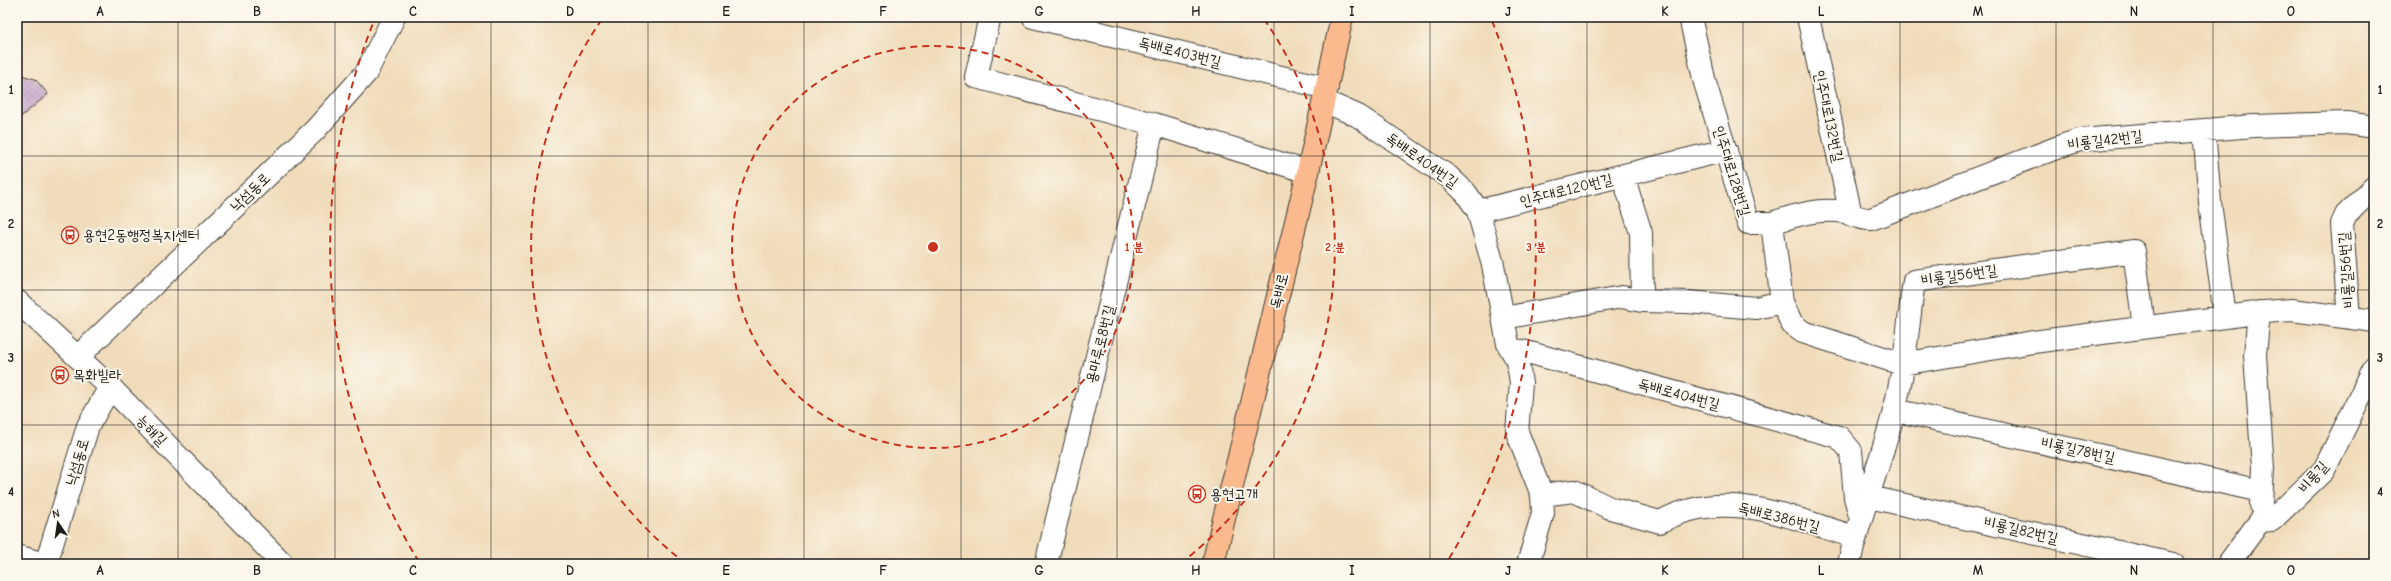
<svg xmlns="http://www.w3.org/2000/svg" width="2391" height="581" viewBox="0 0 2391 581" font-family="'Comic Neue','Poor Story',sans-serif">
<style>
.building{fill:url(#building-cross-hatch)}
.lines{fill:none;stroke-linecap:round;stroke-linejoin:round}
.minor-casing{stroke:#3c3934;stroke-width:24}
.major-casing{stroke:#3c3934;stroke-width:24}
.minor{stroke:#fff;stroke-width:22}
.major{stroke:#fbba8d;stroke-width:22}
.grid{fill:none;stroke:#1c1c1c;stroke-width:1;stroke-opacity:0.55}
.ring{fill:none;stroke:#c8321e;stroke-width:2;stroke-dasharray:7 5}
.labels{text-anchor:middle;stroke-width:4;stroke-linejoin:round;paint-order:stroke}
.street-label{font-size:15px;fill:#1c1c1c;stroke:#fbf7ec}
.poi-label{font-size:15px;fill:#1c1c1c;stroke:#fbf7ec;text-anchor:start}
.centre{fill:#c8321e;stroke:#fbf7ec;stroke-width:2}
.ring-label{font-size:12px;text-anchor:middle;font-weight:bold;fill:#c8321e;stroke:#fbf7ec;stroke-width:4;stroke-linejoin:round;paint-order:stroke}
.neatline{fill:none;stroke:#1c1c1c;stroke-width:1.5}
.grid-label{font-size:13px;text-anchor:middle;font-weight:bold;fill:#1c1c1c}
</style>
<defs>
<pattern id="building-cross-hatch" width="8" height="8" patternUnits="userSpaceOnUse"><rect width="8" height="8" fill="#c6a6ca"/><path d="M0 0l8 8M0 8l8-8" fill="none" stroke="#aa8ead"/></pattern>
</defs>
<rect width="100%" height="100%" fill="#fbf7ec"/>
<filter id="ink" filterUnits="userSpaceOnUse"><feTurbulence type="fractalNoise" baseFrequency=".025" numOctaves="2"/><feDisplacementMap in="SourceGraphic" scale="8" xChannelSelector="R" yChannelSelector="G"/><feConvolveMatrix kernelMatrix="1 2 1 2 8 2 1 2 1" color-interpolation-filters="sRGB"/></filter>
<filter id="wash" filterUnits="userSpaceOnUse"><feTurbulence type="fractalNoise" baseFrequency=".012" numOctaves="4" result="noise"/><feDisplacementMap in="SourceGraphic" scale="16" xChannelSelector="R" yChannelSelector="G"/><feGaussianBlur stdDeviation="0.9" result="paint"/><feColorMatrix in="noise" values="0 0 0 0 0 0 0 0 0 0 0 0 0 0 0 0 0 1.4 0 .05"/><feComposite in="paint" operator="in"/></filter>
<g filter="url(#wash)">
<rect width="100%" height="100%" fill="#f0dcba"/>
<g id="blocks">
<path class="building" d="M17 74 35 79 48 94 17 120Z"/>
</g>
</g>
<g filter="url(#ink)">
<use href="#blocks" fill-opacity="0" stroke="#3c3934" stroke-width="1"/>
<g class="lines">
<g class="minor-casing">
<path id="minor" d="M990 17 976 77 1154 124 1308 172
M1033 17 1327 88
M1690 17 1705 83 1748 223H1772L1782 302 1792 324 1803 332 1902 364 2033 342 2264 312 2292 310 2374 321
M1808 17 1851 215
M1324 101 1358 116 1449 177 1466 193 1478 211 1493 265 1508 344 1516 358 1519 370 1521 383 1517 432 1542 495 1543 513 1528 564
M2204 130 2210 202 2225 316
M1623 176 1641 233 1642 301
M1478 211 1726 150
M1772 223C1796 215 1818 208 1844 212 1854 214 1860 220 1871 219L2064 145 2080 140 2254 126 2346 123 2374 127
M17 301 110 387 283 564
M2259 312 2255 355 2263 468 2261 505
M1503 318 1622 297 1642 301 1688 302 1756 308 1782 302
M2349 318 2342 224 2346 215 2374 187
M85 350 315 130 366 73 394 17
M1512 350 1523 351 1839 437 1851 451 1855 497 1861 520
M1894 410 2261 491
M1542 495 1574 491 1610 508 1660 522C1725 486 1790 518 1855 537
M1869 497 2173 564
M17 556 44 564
M46 564 88 426 110 387
M1046 564 1154 124
M1849 564C1860 512 1881 463 1894 411 1905 369 1908 324 1914 281L2134 251 2144 327
M2228 564 2260 521 2272 520 2324 470 2374 368"/>
</g>
<g class="major-casing">
<path id="major" d="M1213 564 1308 172 1342 17"/>
</g>
<use href="#minor" class="minor"/>
<use href="#major" class="major"/>
</g>
</g>
<path class="grid" d="M178 17V564M335 17V564M491 17V564M648 17V564M804 17V564M961 17V564M1117 17V564M1274 17V564M1430 17V564M1587 17V564M1743 17V564M1900 17V564M2056 17V564M2213 17V564M17 156H2374M17 290H2374M17 425H2374"/>
<g class="ring">
<circle cx="933" cy="247" r="201"/>
<path d="M686 564A402 402 0 0 1 602 19M1264 19A402 402 0 0 1 1180 564"/>
<path d="M419 562A603 603 0 0 1 374 21M1492 21A603 603 0 0 1 1447 562"/>
</g>
<defs>
<g id="bus-ring" transform="scale(0.9)"><circle r="9.5" fill="#fbf7ec" stroke="#c8321e" stroke-width="1.5"/><path d="M-5-6H5V4H4V6H2V4H-2V6H-4V4H-5ZM-3.5-4V0h7V-4ZM-3.5 1.2v1.5H-2V1.2ZM2 1.2v1.5H3.5V1.2Z" fill="#c8321e"/></g>
</defs>
<g fill-rule="evenodd">
<use href="#bus-ring" x="70" y="235"/>
<use href="#bus-ring" x="60" y="375"/>
<use href="#bus-ring" x="1197" y="494"/>
</g>
<g class="labels">
<g class="street-label">
<text transform="translate(1180 52) rotate(14)" y="5">독배로403번길</text>
<text transform="translate(1829 116) rotate(78)" y="5">인주대로132번길</text>
<text transform="translate(2105 140) rotate(-7)" y="5">비룡길42번길</text>
<text transform="translate(1422 160) rotate(35)" y="5">독배로404번길</text>
<text transform="translate(1732 171) rotate(73)" y="5">인주대로128번길</text>
<text transform="translate(1566 190) rotate(-14)" y="5">인주대로120번길</text>
<text transform="translate(250 192) rotate(-44)" y="5">낙섬동로</text>
<text transform="translate(2346 270) rotate(-94)" y="5">비룡길56번길</text>
<text transform="translate(1959 275) rotate(-8)" y="5">비룡길56번길</text>
<text transform="translate(1279 291) rotate(-76)" y="5">독배로</text>
<text transform="translate(1100 344) rotate(-76)" y="5">용마루로8번길</text>
<text transform="translate(1679 394) rotate(15)" y="5">독배로404번길</text>
<text transform="translate(152 430) rotate(46)" y="5">능해길</text>
<text transform="translate(2078 450) rotate(12)" y="5">비룡길78번길</text>
<text transform="translate(77 462) rotate(-73)" y="5">낙섬동로</text>
<text transform="translate(2313 477) rotate(-49)" y="5">비룡길</text>
<text transform="translate(1779 517) rotate(14)" y="5">독배로386번길</text>
<text transform="translate(2021 530) rotate(13)" y="5">비룡길82번길</text>
</g>
<g class="poi-label">
<text x="83" y="240">용현2동행정복지센터</text>
<text x="73" y="380">목화빌라</text>
<text x="1210" y="499">용현고개</text>
</g>
</g>
<circle cx="933" cy="247" r="6" class="centre"/>
<g class="ring-label">
<text x="1134" y="251">1 분</text>
<text x="1335" y="251">2 분</text>
<text x="1536" y="251">3 분</text>
</g>
<rect width="2391" height="581" fill="none" stroke="#fbf7ec" stroke-width="44"/>
<g transform="translate(58 523) rotate(347)" stroke="#fbf7ec" stroke-width="3" paint-order="stroke">
<path d="M0-3L7 15L0 10L-7 15Z" fill="#1c1c1c"/>
<text y="-6" font-size="11" font-weight="bold" text-anchor="middle" fill="#1c1c1c">N</text>
</g>
<rect x="22" y="22" width="2347" height="537" class="neatline"/>
<g class="grid-label">
<text x="100" y="16">A</text>
<text x="257" y="16">B</text>
<text x="413" y="16">C</text>
<text x="570" y="16">D</text>
<text x="726" y="16">E</text>
<text x="883" y="16">F</text>
<text x="1039" y="16">G</text>
<text x="1196" y="16">H</text>
<text x="1352" y="16">I</text>
<text x="1508" y="16">J</text>
<text x="1665" y="16">K</text>
<text x="1821" y="16">L</text>
<text x="1978" y="16">M</text>
<text x="2134" y="16">N</text>
<text x="2291" y="16">O</text>
<text x="11" y="94">1</text>
<text x="2380" y="94">1</text>
<text x="11" y="228">2</text>
<text x="2380" y="228">2</text>
<text x="11" y="362">3</text>
<text x="2380" y="362">3</text>
<text x="11" y="496">4</text>
<text x="2380" y="496">4</text>
<text x="100" y="575">A</text>
<text x="257" y="575">B</text>
<text x="413" y="575">C</text>
<text x="570" y="575">D</text>
<text x="726" y="575">E</text>
<text x="883" y="575">F</text>
<text x="1039" y="575">G</text>
<text x="1196" y="575">H</text>
<text x="1352" y="575">I</text>
<text x="1508" y="575">J</text>
<text x="1665" y="575">K</text>
<text x="1821" y="575">L</text>
<text x="1978" y="575">M</text>
<text x="2134" y="575">N</text>
<text x="2291" y="575">O</text>
</g>
</svg>
